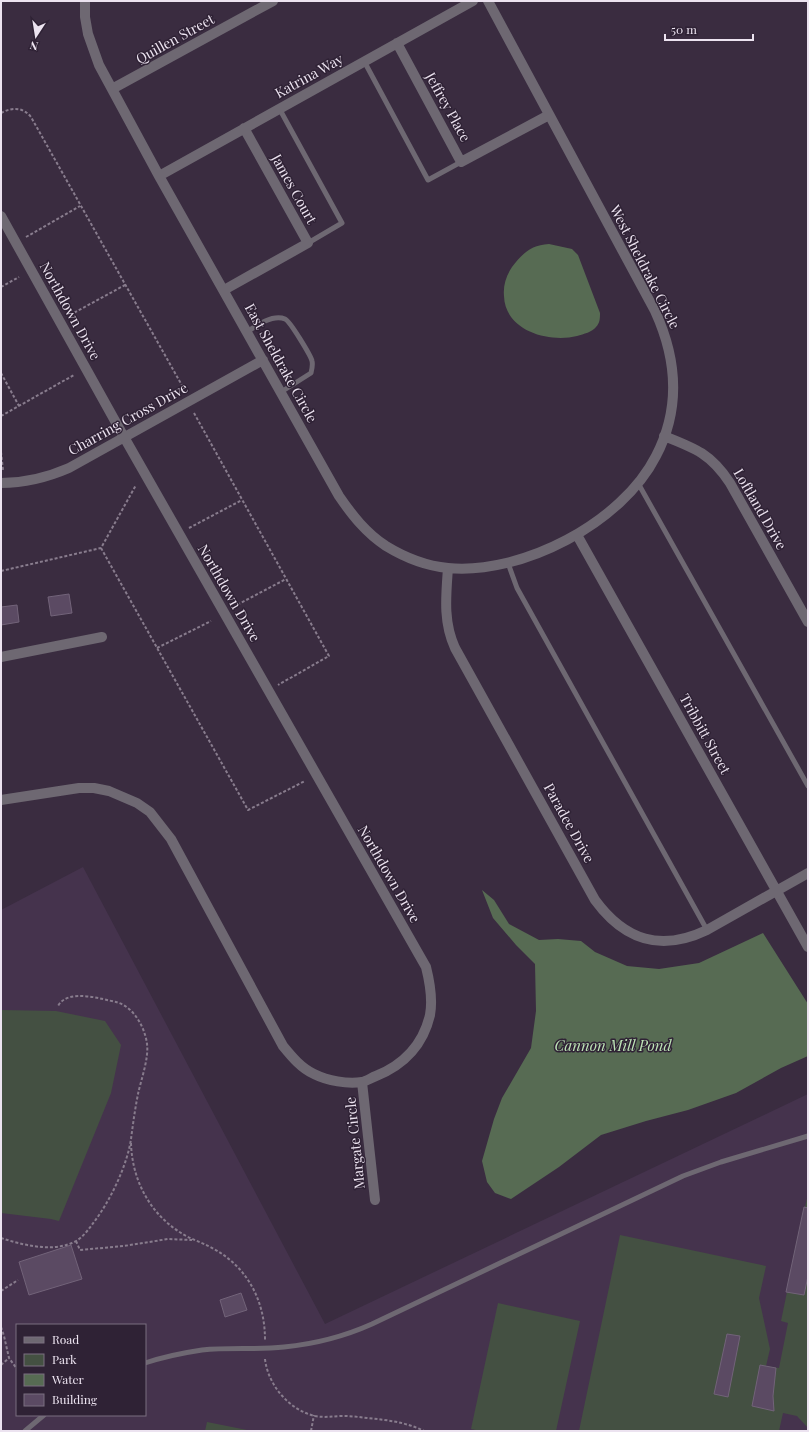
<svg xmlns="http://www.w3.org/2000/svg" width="809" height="1432" viewBox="0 0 809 1432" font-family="'Playfair Display',serif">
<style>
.built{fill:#45334d;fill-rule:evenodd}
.green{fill:#445042}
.water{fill:#576b53}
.building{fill:#5b4a63;stroke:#726379}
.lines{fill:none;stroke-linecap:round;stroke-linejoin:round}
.path{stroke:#887c8d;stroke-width:2;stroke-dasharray:3 2;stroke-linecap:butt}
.service{stroke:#6e6872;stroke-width:5}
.minor{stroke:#6e6872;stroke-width:10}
.labels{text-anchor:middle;stroke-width:3;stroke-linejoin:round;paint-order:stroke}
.street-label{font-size:14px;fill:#ece3f0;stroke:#2f2235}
.water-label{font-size:15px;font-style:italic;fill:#bde4b6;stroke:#2f2235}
</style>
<rect width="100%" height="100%" fill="#3a2c40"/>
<path class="built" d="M83 867 325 1324 808 1094V1431H1V910ZM17 1325H145V1415H17Z"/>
<path class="green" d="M1 1010 56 1011 105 1021 121 1045 111 1093 59 1221 51 1219 1 1213Z
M808 1194V1428L797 1416 783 1413 779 1431H579L620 1235 766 1266 759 1298 770 1349 766 1366 779 1368 788 1323 781 1321 787 1292H786L804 1207H805Z
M498 1303 580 1321 556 1431H480L471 1429Z
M207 1422 252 1431H205Z"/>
<path class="water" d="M549 244 572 249 578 255 600 313C600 318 600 323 596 327 592 332 584 334 577 336 549 343 505 331 504 296 503 286 506 276 512 267 523 253 531 245 549 244Z
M482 890 494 900 509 924 539 940 558 939 581 941 595 952 627 966 659 969 699 963 763 933 808 1004V1056L781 1068 736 1093 688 1110 646 1121 601 1135 559 1167 511 1199 495 1193 487 1182 482 1161 494 1119 502 1098 531 1048 536 1011 535 964 516 945 493 918Z"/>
<path class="building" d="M69 594 72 613 51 616 48 597Z
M17 605 19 622 1 625V607Z
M804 1207 808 1208V1276L804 1295 786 1292Z
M71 1245 82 1279 29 1295 19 1262Z
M241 1293 247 1310 225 1317 220 1300Z
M727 1334 740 1336 728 1397 714 1394Z
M760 1365 776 1368 773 1396 774 1411 752 1406Z"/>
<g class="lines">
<path class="path" d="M1 113C12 107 23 107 31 117L184 389
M26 237 80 206
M1 287 19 277
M70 315 125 285
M1 373 19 406
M194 413 329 656 278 685
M1 416 74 375
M1 452 3 470
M189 528 242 500
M101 548 248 810 305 781
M1 571 101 548 136 485
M233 607 286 579
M157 648 211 621
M131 1143C132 1178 148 1211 178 1231 189 1239 202 1242 214 1249 248 1268 265 1301 265 1340
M1 1238C23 1245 50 1252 72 1243 82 1239 88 1230 94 1222 110 1201 127 1166 131 1139 133 1124 135 1109 138 1094 141 1080 149 1058 147 1044 145 1027 133 1006 116 1002 101 999 68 988 58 1006
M76 1241 80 1250 124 1246 168 1239 192 1240
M1 1291 18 1280
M1 1327 4 1336 9 1358 17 1369
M265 1359C268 1385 289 1410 315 1416 325 1418 333 1416 343 1416 351 1416 359 1417 367 1418 387 1420 406 1422 424 1431
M1 1365 9 1358
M311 1431 314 1415"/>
<path class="service" d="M364 61 428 180 461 162
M279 108 342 223 308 243
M247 332C257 325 273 314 285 319 290 321 311 356 312 361 313 365 312 369 311 373L281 392
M638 483 808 786
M508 563 517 588 707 930
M145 1363C163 1357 182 1353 202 1350 229 1347 256 1350 284 1347 315 1344 343 1337 372 1324L683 1176 721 1162 808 1136
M25 1431 44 1415"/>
<path class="minor" d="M85 1V17L88 34 99 65 159 176 339 496C352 515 366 533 386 546 404 557 427 566 448 568 522 575 622 523 656 456 681 408 677 359 655 311L488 1
M397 43 461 162 549 115
M112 89 273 1
M159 176 473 1
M1 216 124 437 426 967C430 983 433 999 430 1015 423 1045 403 1065 376 1076 371 1078 366 1081 362 1082 347 1084 328 1081 314 1074 301 1068 292 1057 283 1046L171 839 150 812 137 803 109 791 94 788H79L1 800
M224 290 308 243 244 128
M664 436C695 448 711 454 730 483L808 622
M1 483C25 483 46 478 69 468L263 360
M577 535 808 947
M448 568C446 596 443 622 455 648L595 900C625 941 661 952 707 930L808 873
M1 657 102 637
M362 1082 375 1200"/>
</g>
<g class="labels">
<g class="street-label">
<text transform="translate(175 39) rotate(-29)" y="5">Quillen Street</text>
<text transform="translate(309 76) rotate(-29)" y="5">Katrina Way</text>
<text transform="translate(448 107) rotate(61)" y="5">Jeffrey Place</text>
<text transform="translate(294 189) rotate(61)" y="5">James Court</text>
<text transform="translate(645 267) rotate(63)" y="5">West Sheldrake Circle</text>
<text transform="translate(70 311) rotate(61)" y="5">Northdown Drive</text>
<text transform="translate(281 363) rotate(61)" y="5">East Sheldrake Circle</text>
<text transform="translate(128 419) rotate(-29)" y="5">Charring Cross Drive</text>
<text transform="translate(760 509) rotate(60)" y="5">Loftland Drive</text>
<text transform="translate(229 593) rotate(60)" y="5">Northdown Drive</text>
<text transform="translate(705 734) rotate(61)" y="5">Tribbitt Street</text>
<text transform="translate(569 823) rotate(61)" y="5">Paradee Drive</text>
<text transform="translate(389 874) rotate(60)" y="5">Northdown Drive</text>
<text transform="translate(355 1143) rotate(-96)" y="5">Margate Circle</text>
</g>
<g class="water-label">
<text x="613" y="1051">Cannon Mill Pond</text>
</g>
</g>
<rect width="809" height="1432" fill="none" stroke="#ece3f0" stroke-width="4"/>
<rect x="16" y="1324" width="130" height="92" fill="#2f2235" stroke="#7b6f80"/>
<rect x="24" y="1337" width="20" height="6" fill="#6e6872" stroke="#7b6f80"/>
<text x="52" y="1344" font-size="12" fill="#ece3f0">Road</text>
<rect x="24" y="1354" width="20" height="12" fill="#445042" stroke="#7b6f80"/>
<text x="52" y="1364" font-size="12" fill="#ece3f0">Park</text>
<rect x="24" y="1374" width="20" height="12" fill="#576b53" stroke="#7b6f80"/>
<text x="52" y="1384" font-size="12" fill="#ece3f0">Water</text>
<rect x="24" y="1394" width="20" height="12" fill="#5b4a63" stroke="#7b6f80"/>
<text x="52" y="1404" font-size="12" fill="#ece3f0">Building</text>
<g transform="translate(36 36) rotate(192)" stroke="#2f2235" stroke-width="3" paint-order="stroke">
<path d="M0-3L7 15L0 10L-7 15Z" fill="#ece3f0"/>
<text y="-6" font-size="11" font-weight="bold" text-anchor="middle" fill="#ece3f0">N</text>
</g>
<path d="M665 34v6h88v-6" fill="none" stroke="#ece3f0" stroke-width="2"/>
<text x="671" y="34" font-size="12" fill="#ece3f0" stroke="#2f2235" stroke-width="3" paint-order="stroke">50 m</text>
</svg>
